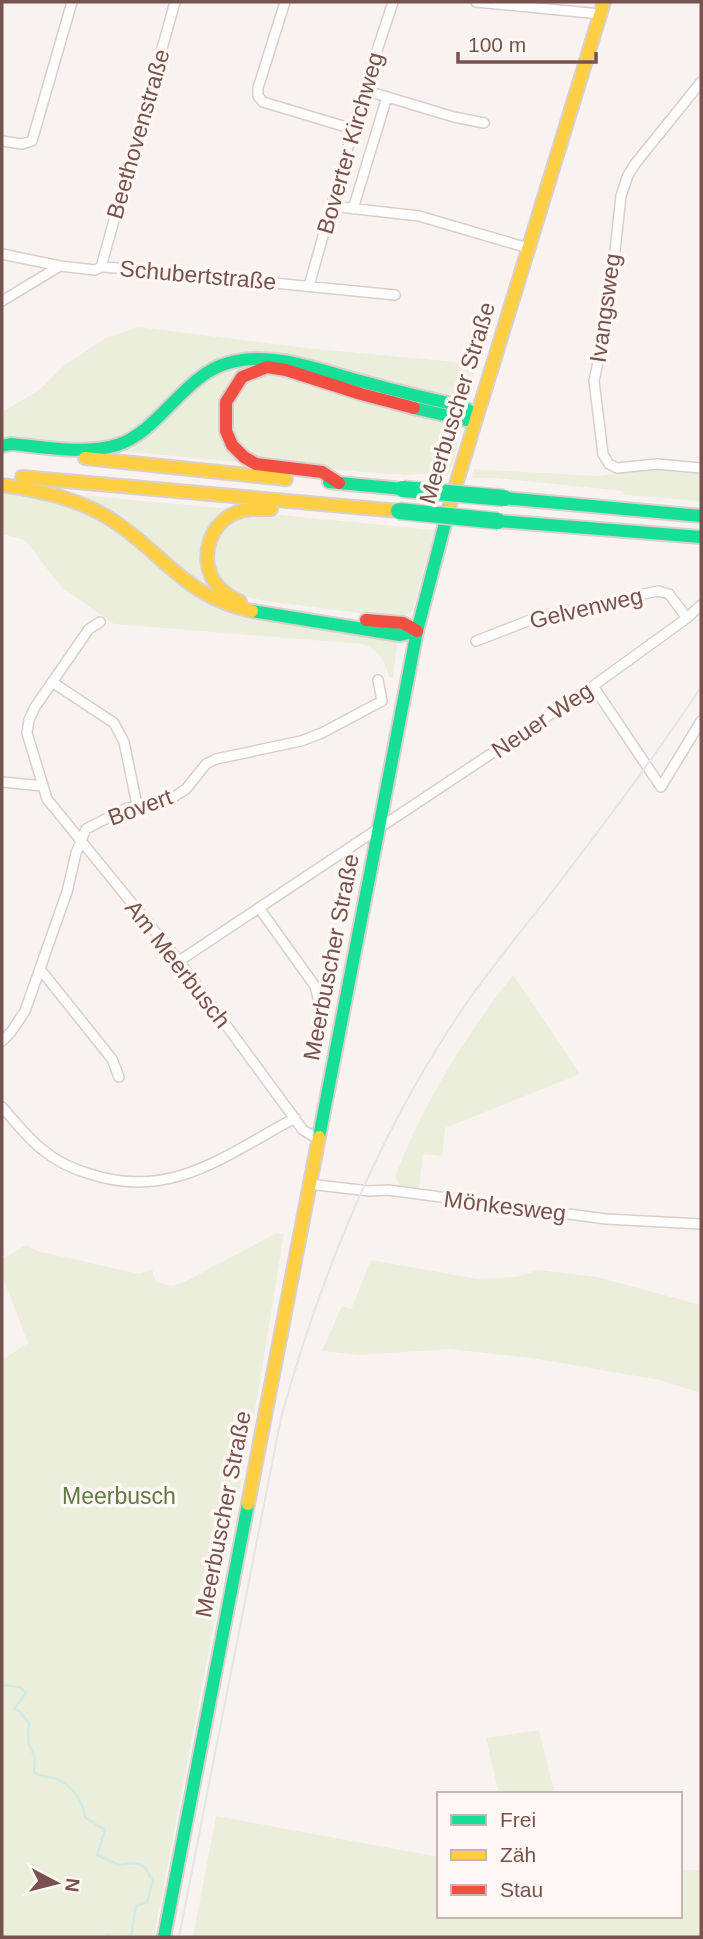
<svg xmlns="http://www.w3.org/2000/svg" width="703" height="1939" viewBox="0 0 703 1939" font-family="Helvetica,sans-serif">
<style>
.green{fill:#ebeedb}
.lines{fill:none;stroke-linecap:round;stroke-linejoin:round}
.stream{stroke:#d2eae6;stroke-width:2.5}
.street-casing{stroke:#d8cfcc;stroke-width:12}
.fast-casing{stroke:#d9d0cd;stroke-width:16}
.slow-casing{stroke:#d9d0cd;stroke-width:16}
.jam-casing{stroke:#d9d0cd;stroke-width:16}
.street{stroke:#fefdfd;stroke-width:9}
.fast{stroke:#16e098;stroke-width:12}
.slow{stroke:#ffcf43;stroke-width:12}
.jam{stroke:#f24e42;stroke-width:12}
.tram{stroke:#e5e4e7;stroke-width:2}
.fast-bridge-casing{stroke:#dacecc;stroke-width:19;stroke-linecap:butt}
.fast-bridge{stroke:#16e098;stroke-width:16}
.labels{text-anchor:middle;stroke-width:7;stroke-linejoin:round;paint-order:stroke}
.street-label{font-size:23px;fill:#78524f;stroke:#fef7f3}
.park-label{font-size:23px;fill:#617744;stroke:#fef7f3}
</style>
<rect width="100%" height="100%" fill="#f8f3f0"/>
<path class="green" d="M138 327 305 348 478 364 462 400 281 354C258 350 239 350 217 358L219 360C196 379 140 432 116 440 83 450 36 441 2 439V412L39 390 65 365 106 338Z
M254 362 222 402 246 463 113 450 213 372Z
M268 374 284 375 453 425C464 439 453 460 448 476L420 474 406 475C373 472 267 469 245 449 233 438 233 425 233 410 233 388 250 380 268 374Z
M655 466 701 471V501L624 495 623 491 496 478H472L473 469 600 476Z
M2 490 36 495 102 520 180 585 395 642 397 645 393 677H389C385 660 380 651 363 644L114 624 61 587 25 540 2 534Z
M69 494 232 509 208 532 221 599Z
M259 513 435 530 412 612 398 618 266 601C251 599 236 595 225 584 209 567 208 533 232 521 240 517 251 516 259 513Z
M513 975 580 1074 445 1128 442 1156 423 1154 419 1189 438 1191V1195L401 1187 395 1177C423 1104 464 1037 513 975Z
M275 1234H284L258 1393 154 1937H2V1360L28 1343 2 1275V1259L26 1245 37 1251 140 1274 152 1269 156 1282 172 1286 182 1283Z
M371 1260 478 1279 515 1277 539 1270 597 1277 701 1305V1393L660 1380 531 1358 450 1349 360 1355 322 1351 342 1306 351 1309Z
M539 1730 555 1794H499L486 1738Z
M216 1816 439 1857V1916H680V1870H701V1937H193Z"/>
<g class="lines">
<path class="stream" d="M2 1685 20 1687 26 1693 14 1709 19 1711 29 1723 28 1742 35 1758 34 1772C41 1778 47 1776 55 1778 72 1784 83 1801 85 1817L105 1830 97 1855 119 1865 133 1863 144 1866 153 1881 147 1902 136 1906 131 1937
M107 1937V1935L113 1937"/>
<g class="street-casing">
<path id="street" d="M285 2 258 88V96L263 102 353 129
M476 2 600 14
M701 82 635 164 628 175 621 196 608 314 594 381 603 454 609 464 617 468 657 464 701 468
M364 90 454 117 484 123
M2 141 22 144 32 141 72 2
M331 206 419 216 528 248
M353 209 387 97
M2 254 60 266 95 270 101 267 134 269 395 295
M101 267 175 2
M309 286 364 90 393 2
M2 301 60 266
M100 622 89 629 35 707 29 720 27 733 47 799 179 961 303 1130 318 1139
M476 641 538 617 658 591 669 594 687 618
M52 682 114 723 124 742 137 805
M593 686 661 787 701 721
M2 782 43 786
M259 908 315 986 318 998
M179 961 593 686 687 618 701 605
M40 969 112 1059 119 1077
M2 1041 11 1032 25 1011 67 892 76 853 86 829 127 808 166 802 186 789 206 764 216 759 301 741 322 733 382 701 378 680
M2 1107C15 1121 27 1138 43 1150 56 1161 73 1169 90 1174 172 1201 227 1154 295 1118
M309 1184 369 1191 388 1190 606 1219 701 1224"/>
</g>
<g class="fast-casing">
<path id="fast" d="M2 446 11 444C45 447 84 455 117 445 159 432 184 375 228 363 272 350 321 371 364 382 396 391 429 399 462 406L477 416 466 420 414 408
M329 482 403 489
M504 498 701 516
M498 521 701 537
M252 611 400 635 417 631
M319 1137 417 631 450 504
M164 1937 248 1504"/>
</g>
<g class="slow-casing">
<path id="slow" d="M85 458 286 479
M22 477 399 511
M2 485C43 491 84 500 118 524 168 559 187 597 252 611
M450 504 604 2
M240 602C230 597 220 591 214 581 199 556 210 522 238 512 248 508 260 509 271 509
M248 1504 319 1137"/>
</g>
<g class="jam-casing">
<path id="jam" d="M339 483 322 472 256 464 244 457 232 445 226 431V402L242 377 267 367 286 370 361 394 414 408
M366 620 403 623 417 631"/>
</g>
<use href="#street" class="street"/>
<use href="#fast" class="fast"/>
<use href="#slow" class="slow"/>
<use href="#jam" class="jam"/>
<path class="tram" d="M179 1937 281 1418C320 1278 375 1141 455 1020 481 980 512 943 541 906 597 834 651 763 701 687"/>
<g class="fast-bridge-casing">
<path id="fast-bridge" d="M403 489 504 498
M399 511 498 521"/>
</g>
<use href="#fast-bridge" class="fast-bridge"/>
</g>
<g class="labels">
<g class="street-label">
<text transform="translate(138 134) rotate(-74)" y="8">Beethovenstraße</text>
<text transform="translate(350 143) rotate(-74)" y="8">Boverter Kirchweg</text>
<text transform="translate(198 275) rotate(5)" y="8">Schubertstraße</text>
<text transform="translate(605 308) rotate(-82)" y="8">Ivangsweg</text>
<text transform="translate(457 403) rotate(-73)" y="8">Meerbuscher Straße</text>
<text transform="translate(586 608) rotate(-13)" y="8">Gelvenweg</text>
<text transform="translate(542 720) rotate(-34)" y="8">Neuer Weg</text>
<text transform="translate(140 807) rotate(-20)" y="8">Bovert</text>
<text transform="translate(331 957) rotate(-79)" y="8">Meerbuscher Straße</text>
<text transform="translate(178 964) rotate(52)" y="8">Am Meerbusch</text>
<text transform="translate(505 1206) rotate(7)" y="8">Mönkesweg</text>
<text transform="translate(223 1514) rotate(-79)" y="8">Meerbuscher Straße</text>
</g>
<g class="park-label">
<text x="119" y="1504">Meerbusch</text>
</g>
</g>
<rect width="703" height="1939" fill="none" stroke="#78524f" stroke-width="7"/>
<rect x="437" y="1792" width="245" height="126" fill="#fef7f3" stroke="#c8b5b1" stroke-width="2"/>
<rect x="451" y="1815" width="35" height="10" fill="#16e098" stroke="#c8b5b1" stroke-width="2"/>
<text x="500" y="1827" font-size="21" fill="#78524f">Frei</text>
<rect x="451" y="1850" width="35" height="10" fill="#ffcf43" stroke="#c8b5b1" stroke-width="2"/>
<text x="500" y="1862" font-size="21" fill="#78524f">Zäh</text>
<rect x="451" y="1885" width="35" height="10" fill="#f24e42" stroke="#c8b5b1" stroke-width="2"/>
<text x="500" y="1897" font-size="21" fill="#78524f">Stau</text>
<g transform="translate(56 1883) rotate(97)" stroke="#fef7f3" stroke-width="5" paint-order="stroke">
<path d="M0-5L12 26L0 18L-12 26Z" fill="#78524f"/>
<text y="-10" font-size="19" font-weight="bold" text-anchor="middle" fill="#78524f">N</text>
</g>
<path d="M458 52v10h138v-10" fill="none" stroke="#78524f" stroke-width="3.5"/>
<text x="468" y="52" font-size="21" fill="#78524f" stroke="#fef7f3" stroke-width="5" paint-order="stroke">100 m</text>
</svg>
